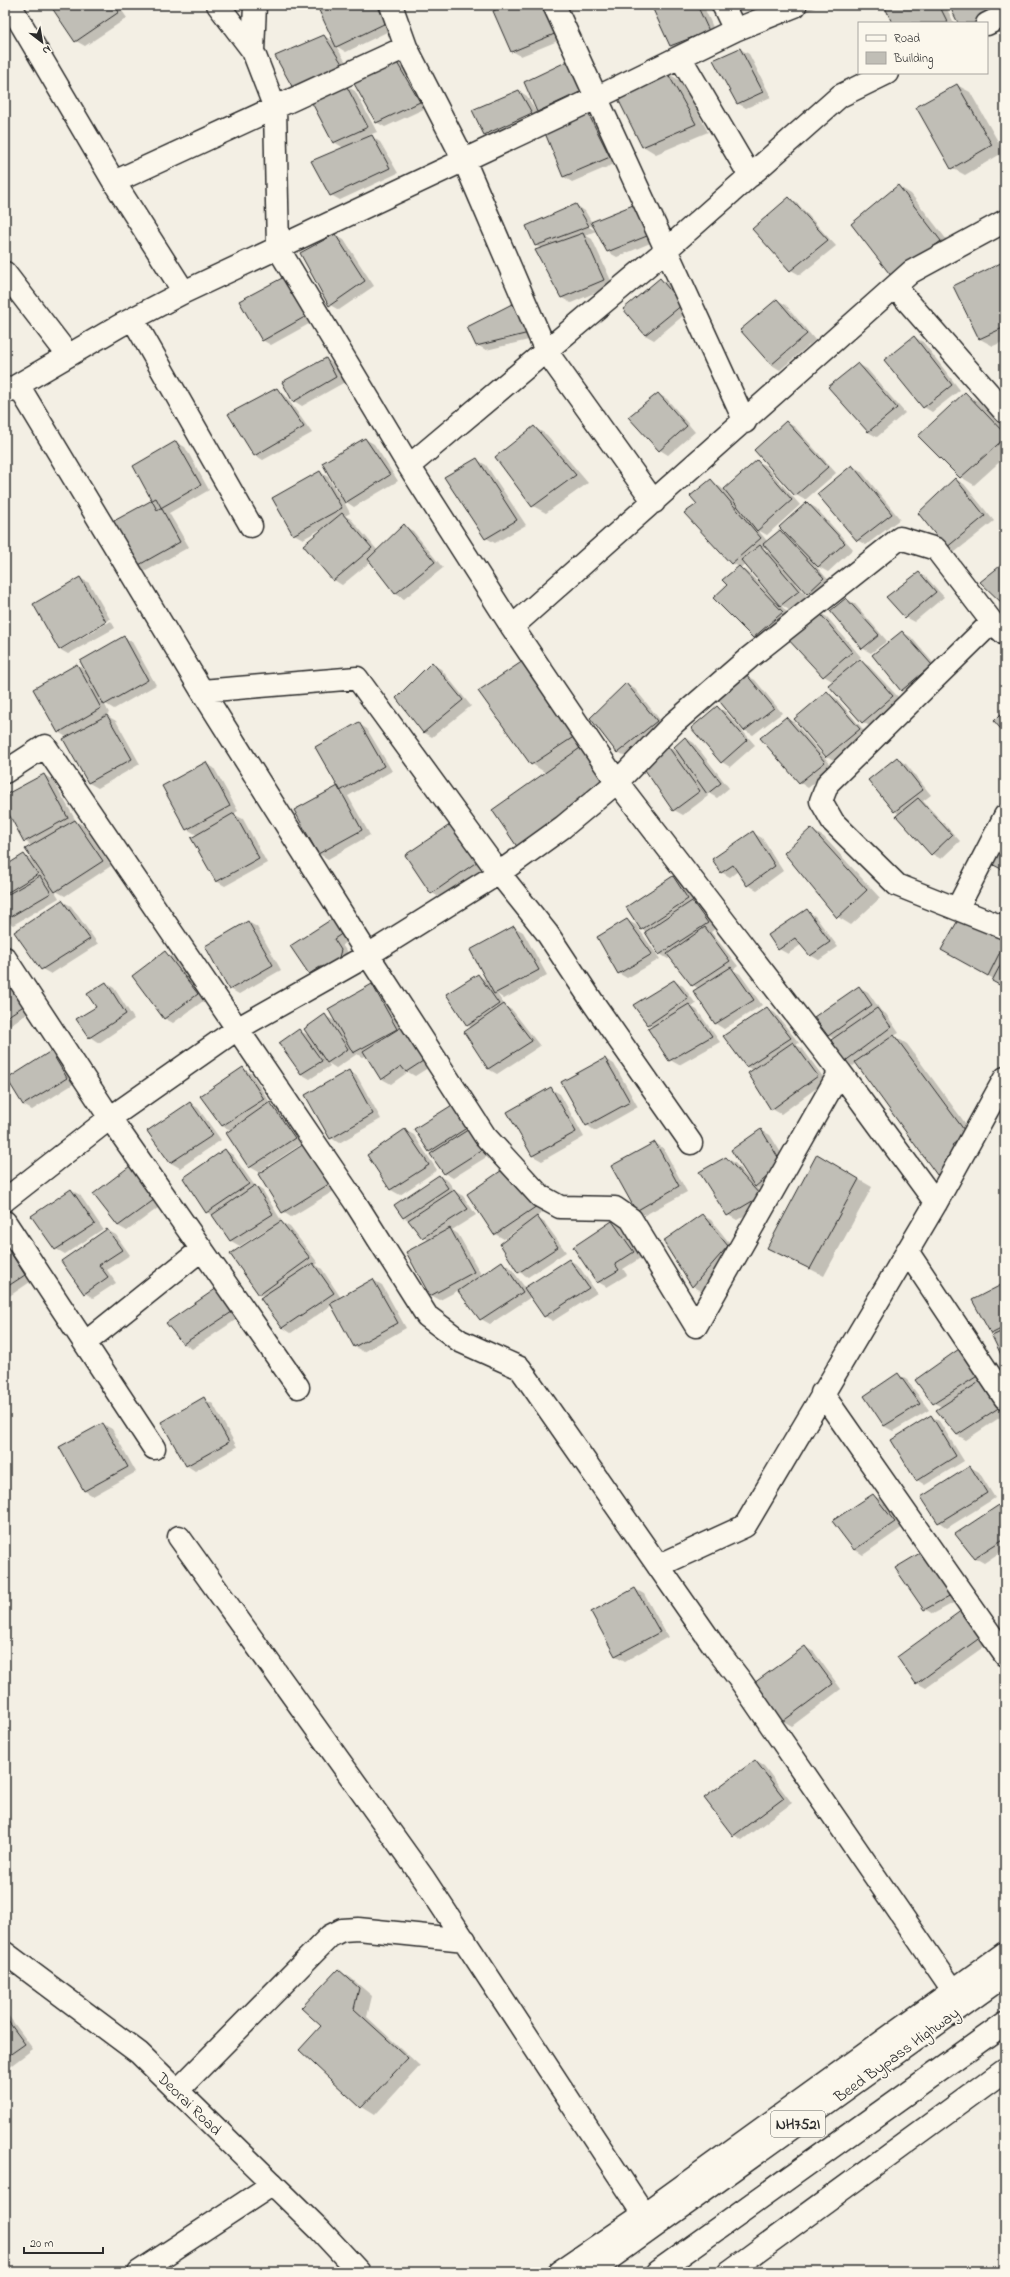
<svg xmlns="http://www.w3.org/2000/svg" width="1010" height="2277" viewBox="0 0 1010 2277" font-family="'Indie Flower',sans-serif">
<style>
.shadow{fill:#0003;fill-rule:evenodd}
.building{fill:#c0beb6;stroke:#2b2b2b}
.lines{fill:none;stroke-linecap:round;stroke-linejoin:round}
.street-casing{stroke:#2b2b2b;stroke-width:25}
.secondary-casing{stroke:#2b2b2b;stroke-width:25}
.highway-casing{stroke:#2b2b2b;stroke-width:25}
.street{stroke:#fbf7ec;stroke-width:22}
.secondary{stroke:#fbf7ec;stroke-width:22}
.highway{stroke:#fbf7ec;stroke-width:22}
.labels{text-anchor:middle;stroke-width:3.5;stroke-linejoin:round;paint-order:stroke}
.shield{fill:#fbf7ec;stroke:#696865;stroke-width:1}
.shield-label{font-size:15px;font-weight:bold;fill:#2b2b2b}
.street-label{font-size:16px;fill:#2b2b2b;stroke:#fbf7ec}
</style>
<rect width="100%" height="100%" fill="#f3efe4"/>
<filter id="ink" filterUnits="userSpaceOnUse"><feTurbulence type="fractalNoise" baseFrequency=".025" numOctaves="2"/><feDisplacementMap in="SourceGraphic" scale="8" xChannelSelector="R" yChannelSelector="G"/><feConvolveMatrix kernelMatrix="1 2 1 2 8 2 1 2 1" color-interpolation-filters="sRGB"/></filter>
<g filter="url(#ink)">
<path class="shadow" d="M51 5H118L127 18 85 46 76 41Z
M320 5H383L395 28 346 52 336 46 352 72 276 56 324 36 335 42 318 6Z
M510 5 565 38 521 56 512 51Z
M652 5H703L717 36 679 51 670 46Z
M758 5H813L815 8 779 22 762 13Z
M885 5H945L954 23H893Z
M740 49 749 54 771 97 746 108 737 103Z
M570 61 593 95 546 117 536 111 540 118 494 140 485 135 473 111 519 91 527 96 535 110Z
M396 62 405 67 428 107 385 127 376 122Z
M667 73 681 81 708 132 656 154 643 146Z
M957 85 970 92 1004 152 965 175 952 168Z
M346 86 355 91 377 132 369 135 380 142 398 173 340 200 331 195 344 148 334 142Z
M587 112 596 117 619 162 572 182 564 177Z
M898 186 911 194 954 249 906 284Z
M789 199 798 204 836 246 800 275 791 270 754 229Z
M638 204 660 239 617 257 608 252 597 229 585 223 584 224 596 231 585 235 592 239 613 285 571 303 562 298 537 251 542 249 535 245 576 205 585 211 592 223Z
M335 235 344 240 374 286 339 310 330 305Z
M1005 262V341L993 346 980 339 955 286Z
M284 278 318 319 271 345 262 340Z
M660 279 669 284 690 310 654 340 645 335 624 309Z
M777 300 786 305 815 340 780 370 772 365 742 330Z
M512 305 521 310 537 338 486 350 477 345Z
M914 337 923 342 960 390 932 412 924 407Z
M326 359 334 364 345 382 302 406 294 401Z
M858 364 867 369 905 413 877 437 868 432Z
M276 390 285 395 312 433 263 460 255 455Z
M658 394 667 399 695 432 668 455 660 450Z
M965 394 978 401 1005 429V457L974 485 961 477Z
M786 422 795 427 836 473 805 500 796 495Z
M534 427 547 435 588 483 546 513 533 506Z
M365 439 374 444 398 481 354 507 343 500 350 513 345 516 351 519 378 551 404 526 413 531 443 568 404 599 396 594 370 562 342 585 334 580 325 527 303 539 294 534 320 472 328 477 340 497 342 496Z
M176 442 185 447 209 490 169 513 189 547 146 571 137 566 153 501Z
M477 460 486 465 526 525 495 543 486 538Z
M757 461 766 466 800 505 767 535 758 530 767 541 780 531 789 537 807 503 816 508 853 549 828 572 815 565 832 584 816 598 807 593 797 581 796 583 807 596 789 610 780 604 791 617 762 642 753 637 728 585 739 567 732 563 698 504 711 480 724 490ZM766 546 771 553 763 548ZM745 564 771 594 770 595 748 572 740 568Z
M852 466 861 471 900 519 866 545 857 540Z
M955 479 964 484 994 521 955 552 947 547Z
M919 573 927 578 944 597 914 622 905 617Z
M80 578 89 583 110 619 62 646V649L111 621 115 628 68 654 59 649Z
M847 599 855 604 887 641 871 653 862 648Z
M818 612 827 617 861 657 853 663 855 665 860 661 869 666 902 701 871 727 863 722 834 682 824 676Z
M902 632 911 637 940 671 910 695 902 690Z
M124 637 132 642 156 685 114 709 104 703 109 713 106 715 116 721 140 764 98 788 89 783 65 740 68 738 58 732 77 665 87 671Z
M432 664 441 669 471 706 432 737 423 732Z
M746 675 755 680 782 713 753 735 744 730Z
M626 684 635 689 665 726 627 757 618 752 591 718Z
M480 691 588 744 546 773 532 764Z
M827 693 836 698 868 735 835 761 827 756Z
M717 707 726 712 755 745 730 767 722 762Z
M786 718 795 723 833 767 808 788 799 782Z
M359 724 367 729 392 771 348 796 370 835 328 859 319 854 295 811 338 787Z
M686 738 694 743 729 788 717 798 705 791 708 796 683 815 674 810 667 746 679 753Z
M897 759 906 764 931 795 923 801 960 841 941 859 932 854 870 781Z
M205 763 214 768 238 811 233 814 243 819 267 863 225 886 216 881 197 835 187 829Z
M44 775 53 780 76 821 84 826 111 866 65 896 54 890 59 898 13 925 5 920V868L24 855 36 862 32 846 25 841 5 805V796Z
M454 824 489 864 441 898 432 893Z
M811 830 824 837 880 898 851 925 838 917Z
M753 833 762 838 783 871 757 890 748 885 738 871 730 877 721 872Z
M673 877 682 882 695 904 701 907 716 928 711 932 738 966 733 970 740 974 762 1005 724 1029 716 1024 694 991 699 989 693 985 671 957 668 959 660 954 647 932 641 929Z
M62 901 71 906 98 944 51 974 42 969Z
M807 911 815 916 838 947 819 960 810 955 802 944 788 954 779 949Z
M332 920 341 925 351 938 342 945 350 956 319 979 310 974 291 946Z
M627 920 636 925 660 959 627 978 618 973Z
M248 922 257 927 281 970 239 994 230 989Z
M514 927 523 932 547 975 504 999 497 994 505 1006 513 1011 540 1046 497 1074 488 1069 472 1028 468 1025 478 975 489 982Z
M1005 935V987L994 979 942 950Z
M165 953 174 958 206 999 173 1023 164 1018Z
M674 981 683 986 696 1004 692 1007 697 1010 720 1042 679 1065 670 1060 653 1027 649 1024Z
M106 983 114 988 134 1019 99 1043 90 1037 78 1020 97 1007Z
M372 985 380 990 402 1029 431 1066 415 1076 408 1072 391 1084 382 1079 367 1055 362 1057 357 1054 336 1068 328 1063 330 1066 310 1079 301 1074 299 1030 311 1037 325 1016 337 1022Z
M5 987 33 1010 5 1028Z
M859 987 868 992 881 1011 886 1014 899 1033 894 1036 907 1044 979 1142 951 1181 938 1174 857 1063 853 1066 844 1061 835 1039 829 1036 815 1018Z
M767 1008 775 1013 799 1043 796 1045 802 1048 826 1081 781 1114 772 1109 753 1070 747 1067 725 1037Z
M51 1053 60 1058 75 1083 32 1110 23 1105Z
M605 1059 614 1064 638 1107 595 1131 587 1125Z
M243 1068 252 1074 271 1104 279 1109 303 1143 259 1172 250 1167 231 1130 222 1126Z
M349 1071 357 1076 381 1119 339 1143 331 1138Z
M551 1089 560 1094 584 1137 542 1161 533 1156 509 1113Z
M190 1103 198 1108 221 1140 180 1168 171 1163 148 1131Z
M458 1103 496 1151 453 1178 444 1173 433 1153 430 1151Z
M405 1130 414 1135 437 1170 400 1195 391 1190 368 1155Z
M761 1130 770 1135 791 1169 764 1191 756 1187 769 1201 737 1220 728 1215 701 1172 726 1158 735 1163 751 1181Z
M655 1143 663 1148 687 1192 645 1215 636 1210Z
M304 1146 337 1189 291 1217 283 1212ZM308 1152 332 1187 331 1188Z
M225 1150 233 1155 255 1186 263 1191 281 1220 279 1221 290 1227 318 1263 316 1265 322 1269 341 1298 373 1280 382 1285 406 1328 364 1352 355 1347 332 1305 291 1333 283 1328 265 1297 260 1294 267 1229 240 1246 231 1241 214 1217 207 1212Z
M818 1156 872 1187 824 1276 769 1248Z
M134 1164 166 1202 127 1231 118 1226Z
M517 1173 545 1211 536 1217 545 1223 566 1252 528 1277 519 1272 520 1228 504 1239 495 1234Z
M439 1176 448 1181 456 1192 463 1196 476 1215 452 1230 458 1234 482 1276 503 1263 511 1268 526 1289 569 1260 578 1265 597 1293 553 1321 544 1316 531 1297 490 1324 481 1319 459 1290 440 1300 431 1295 428 1240 423 1237 410 1221 403 1217Z
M71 1190 80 1195 103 1229 65 1254 56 1249Z
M702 1215 711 1220 736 1251 701 1291 693 1286 665 1241Z
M612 1222 621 1227 642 1257 623 1269 627 1275 607 1287 598 1282Z
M107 1230 116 1235 130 1255 107 1270 116 1283 93 1298 85 1293Z
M5 1243 11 1246 33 1280 5 1299Z
M1005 1284V1361L995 1336 991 1334Z
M217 1289 243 1315 192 1349 183 1343Z
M959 1350 1005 1409V1414L966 1440 957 1435 942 1407 934 1403Z
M899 1375 907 1380 929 1410 893 1431 884 1426Z
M204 1399 213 1404 237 1447 195 1471 186 1465Z
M931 1416 939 1421 964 1461 925 1485 917 1480Z
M103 1424 112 1429 136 1472 93 1496 85 1491 61 1448Z
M970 1467 979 1472 995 1498 947 1528 939 1522Z
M873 1495 881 1500 903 1527 863 1555 854 1549Z
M1002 1504 1005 1506V1549L984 1563 975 1558 957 1534Z
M920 1554 928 1559 959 1600 933 1614 925 1609Z
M635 1589 644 1594 668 1637 625 1661 616 1656 592 1613Z
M963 1611 989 1643 926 1688 917 1683Z
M805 1647 814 1652 841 1689 792 1726 783 1721Z
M755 1761 764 1766 792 1803 742 1840 734 1835Z
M338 1970 351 1978 372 1996 367 2017 420 2066 375 2115 362 2107 300 2050 322 2026Z
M5 2011 33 2049 5 2070Z"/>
<path class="building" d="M50 5H114L119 12 75 42Z
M377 5 386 23 336 47 317 6Z
M507 5H544L557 33 511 52 493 11Z
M651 5H697L709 31 670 46Z
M884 5H939L948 23H892Z
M949 5H1005V9L973 23H958Z
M324 35 344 67 294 90 275 56Z
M740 48 763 92 737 104 713 60Z
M570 60 584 90 537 112 524 82Z
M396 61 420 102 376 123 352 80Z
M667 72 696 124 642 147 616 95Z
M957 84 992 145 951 169 916 107Z
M346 85 368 127 333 143 311 101Z
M519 90 532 113 484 135 472 110Z
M587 111 610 157 563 177 545 133Z
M372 135 390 168 330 196 311 161Z
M898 185 941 241 892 277 851 224Z
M789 197 828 240 790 271 752 229Z
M638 203 652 234 607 252 591 222Z
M576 204 589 226 535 246 526 226Z
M583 233 604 280 561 298 535 250Z
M335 234 365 281 329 306 300 253Z
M1005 261V327L979 339 953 286Z
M284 277 310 314 262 341 239 301Z
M660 278 682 305 645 335 623 309Z
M777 299 807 334 771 365 740 330Z
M512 304 529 333 476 346 467 327Z
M914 336 952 385 923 408 884 360Z
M326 358 336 377 293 402 282 382Z
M858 363 897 408 868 432 828 387Z
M277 388 304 427 254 456 228 414Z
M965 392 1005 434V438L960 478 918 436Z
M658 393 687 426 659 451 628 417Z
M786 421 828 467 795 496 754 450Z
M534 426 576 475 532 507 495 457Z
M365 438 390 475 345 503 322 463Z
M176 441 201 485 157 510 133 466Z
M477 458 517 520 485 539 444 477Z
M757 460 792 500 757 531 724 489Z
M852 465 892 514 857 541 817 494Z
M320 471 342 508 293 535 272 498Z
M955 478 985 516 946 548 918 513Z
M711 479 761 538 731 564 684 513 697 504 690 496Z
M156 498 180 542 137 566 112 522Z
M807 502 845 543 818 567 779 527Z
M342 513 372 548 333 581 303 545Z
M404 524 435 562 395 594 368 559Z
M780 530 824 578 807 594 763 544Z
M760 545 799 591 780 606 741 560Z
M1005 562V606L980 582Z
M739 566 783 612 753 638 713 598 727 585 722 580Z
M919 572 936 592 905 618 886 597Z
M80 577 106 622 59 650 33 604Z
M846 598 879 635 862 649 830 611Z
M818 611 852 652 823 677 786 637Z
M902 631 932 665 901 691 872 655Z
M124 636 148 680 104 705 80 661Z
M860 659 893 696 862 723 828 685Z
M523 661 575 736 531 765 478 691Z
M432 662 463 700 423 733 396 698Z
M77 664 101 708 58 733 33 689Z
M746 674 774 708 744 731 716 697Z
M626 683 657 721 617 753 590 718Z
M827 691 860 729 826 757 794 719Z
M717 706 747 740 721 763 691 728Z
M1005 710V734L994 721Z
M107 715 132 759 88 783 63 739Z
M786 717 825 762 799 783 760 738Z
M359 722 384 766 340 791 315 747Z
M685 737 721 783 707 794 674 747Z
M667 745 700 791 673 811 641 764Z
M583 746 609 780 518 848 492 810Z
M897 757 923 790 894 812 868 780Z
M206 762 230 806 186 830 162 786Z
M44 774 68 818 24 842 5 807V795Z
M338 786 362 830 318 854 294 810Z
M918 798 952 835 931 855 896 816Z
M234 813 259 858 216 882 191 838Z
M75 820 103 861 55 892 25 849Z
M454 822 481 859 431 894 405 855Z
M1005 824V871L984 860Z
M811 828 867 890 837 918 784 853Z
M753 831 775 866 747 886 733 865 721 873 712 859Z
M24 854 38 874 5 894V866Z
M40 876 51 893 5 920V896Z
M673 876 688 899 641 930 626 907Z
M62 900 90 939 41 970 14 932Z
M692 901 708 923 659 955 645 932Z
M807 909 830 942 810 956 795 938 778 950 768 935Z
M961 915 1005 934V942L988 976 941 950Z
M332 919 343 933 334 939 341 950 338 961 327 967H320L309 974 290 946Z
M627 919 652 954 618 974 597 937Z
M248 921 273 965 229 990 205 946Z
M514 926 539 970 494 994 470 950Z
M705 927 730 961 692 986 667 954Z
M165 951 198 994 164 1019 132 976Z
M1005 956V988L992 981Z
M731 967 754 1000 715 1024 693 991Z
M478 974 499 1004 467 1026 446 994Z
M674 980 688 998 648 1025 633 1005Z
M106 982 126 1014 89 1038 76 1019 96 1007 87 994Z
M8 983 25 1005 5 1018V985Z
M372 984 397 1029 353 1053 328 1009Z
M859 986 872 1005 828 1036 814 1017Z
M504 1004 532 1041 488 1069 464 1032Z
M689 1004 712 1036 669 1061 648 1029Z
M767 1007 791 1038 746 1067 723 1036Z
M877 1008 891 1027 844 1062 831 1040Z
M325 1014 348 1049 327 1063 304 1029Z
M403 1026 423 1052 419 1055 423 1061 406 1072 401 1066 381 1080 363 1051Z
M299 1029 322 1061 301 1074 279 1043Z
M894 1035 967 1134 952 1145 956 1150 946 1158 951 1164 937 1175 855 1062Z
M793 1042 818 1076 771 1110 748 1073Z
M51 1051 67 1078 23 1105 7 1079Z
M605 1058 630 1102 586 1126 561 1082Z
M243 1067 264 1099 222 1126 200 1096Z
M349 1070 373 1114 330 1139 305 1095Z
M551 1087 576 1132 532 1156 507 1112Z
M190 1102 213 1135 170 1163 147 1131Z
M270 1102 295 1138 249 1168 226 1133Z
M457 1102 473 1124 429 1152 414 1129Z
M474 1126 488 1146 444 1174 430 1154Z
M405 1129 429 1165 390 1190 367 1155Z
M761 1129 782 1164 755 1187 731 1150Z
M655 1142 679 1186 636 1211 611 1166Z
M304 1144 329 1184 282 1213 258 1174Z
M225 1149 249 1184 206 1213 183 1178Z
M817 1154 859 1179 810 1269 767 1248Z
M726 1157 761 1196 727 1216 699 1172Z
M134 1163 158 1197 118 1226 93 1194Z
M508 1166 537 1206 494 1235 467 1194Z
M439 1175 448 1188 403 1218 394 1205Z
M255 1185 273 1214 230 1241 212 1215Z
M71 1189 95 1224 55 1250 31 1216Z
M454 1190 468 1209 422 1238 408 1220Z
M702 1214 728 1246 692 1287 663 1241Z
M537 1216 558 1247 518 1273 500 1244Z
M281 1221 310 1258 259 1295 230 1254Z
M612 1221 634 1252 615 1264 619 1270 597 1283 573 1247Z
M450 1228 474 1272 430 1296 406 1252Z
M107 1229 122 1250 99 1265 108 1277 84 1294 61 1261Z
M5 1244 25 1275 5 1288Z
M569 1259 589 1288 544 1317 524 1288Z
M502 1261 523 1292 480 1320 458 1291Z
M313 1263 334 1293 282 1328 260 1298Z
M373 1279 398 1323 354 1347 330 1303Z
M1005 1283V1327L991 1334 972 1300Z
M217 1288 235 1310 183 1344 166 1323Z
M1005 1330V1363L992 1336Z
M959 1349 979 1375 933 1404 915 1380Z
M898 1373 920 1404 884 1426 864 1396Z
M984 1379 1003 1405 957 1435 936 1410Z
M204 1397 229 1442 186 1466 161 1422Z
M931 1415 956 1456 916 1481 891 1440Z
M103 1423 128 1467 84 1491 59 1447Z
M970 1466 987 1493 938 1523 921 1497Z
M873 1494 895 1522 854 1550 832 1521Z
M1002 1503 1005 1507V1538L974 1558 955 1534Z
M920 1553 951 1595 924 1610 895 1568Z
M635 1588 660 1632 615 1656 591 1612Z
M962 1610 981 1637 916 1684 897 1657Z
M805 1646 833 1684 782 1722 754 1683Z
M755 1760 784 1798 733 1836 704 1798Z
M338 1969 359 1988 354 2009 408 2058 361 2108 299 2050 321 2026 301 2008Z
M5 2017 25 2044 5 2058Z"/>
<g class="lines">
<g class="street-casing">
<path id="street" d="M10 5 114 182 184 292
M218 5 253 51
M255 5 253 51 275 108 278 248 409 466 512 627 617 782 840 1072 936 1203
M391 5 406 47 464 160 546 351 654 502
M554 5 745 422
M723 5 735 30
M987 24 1005 15
M680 57 750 176
M114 182 406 47
M5 273 68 355
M895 287 1005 412
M133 319 251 526
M18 385 202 691 368 955 485 1136 540 1196 560 1207 615 1208 631 1219 696 1326 840 1072
M6 392 119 326 184 292 596 98 735 30 795 6
M409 466 666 250 840 96 887 73
M992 622 828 783 821 801 833 822 897 885 1005 928
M512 627 911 272 1005 221
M202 691 357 678 499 873 547 933 594 1004 691 1143
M5 772 45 746 355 1202 427 1316 460 1341 520 1368 714 1646 740 1680 953 1990
M957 909 1005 816
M5 958 110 1118 298 1387
M5 1200 110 1118 237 1029 368 955 499 873 563 827 617 782 674 723 750 657 900 538 936 549 992 622 1005 634
M5 1222 154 1448
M907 1251 1005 1398
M85 1343 202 1249
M822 1393 1005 1655
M179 1537 424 1879 644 2214
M658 1566 745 1526 936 1203 1005 1078
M177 2091 330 1936 342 1930 358 1929 465 1940
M139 2272 273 2184"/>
</g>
<g class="secondary-casing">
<path id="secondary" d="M5 1953 139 2053 320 2230 359 2272
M559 2272 644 2214 1005 1953
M729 2272 1005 2070"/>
</g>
<g class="highway-casing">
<path id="highway" d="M591 2272 1005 1975
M657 2272 1005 2023"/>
</g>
<use href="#street" class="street"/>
<use href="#secondary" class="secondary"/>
<use href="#highway" class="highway"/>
</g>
</g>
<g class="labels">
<rect class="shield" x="771" y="2111" width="54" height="26" rx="3"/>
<g class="shield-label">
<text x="798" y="2129">NH752I</text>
</g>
<g class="street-label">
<text transform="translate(896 2054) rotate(-36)" y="6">Beed Bypass Highway</text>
<text transform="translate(190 2103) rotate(44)" y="6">Deorai Road</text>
</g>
</g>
<rect width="1010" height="2277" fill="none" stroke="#fbf7ec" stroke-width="20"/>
<rect x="10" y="10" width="990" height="2257" fill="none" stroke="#2b2b2b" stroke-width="1.5" filter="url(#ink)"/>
<rect x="858" y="22" width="130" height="52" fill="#fbf7ec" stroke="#a8a59f"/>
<rect x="866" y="35" width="20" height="6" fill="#fbf7ec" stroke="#a8a59f"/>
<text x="894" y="42" font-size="12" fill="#2b2b2b">Road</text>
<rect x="866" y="52" width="20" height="12" fill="#c0beb6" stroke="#a8a59f"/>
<text x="894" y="62" font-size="12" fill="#2b2b2b">Building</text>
<g transform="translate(42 42) rotate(149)" stroke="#fbf7ec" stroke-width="3" paint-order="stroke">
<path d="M0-3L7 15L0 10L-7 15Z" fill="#2b2b2b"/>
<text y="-6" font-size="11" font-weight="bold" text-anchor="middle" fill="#2b2b2b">N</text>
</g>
<path d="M24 2247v6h79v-6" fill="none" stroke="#2b2b2b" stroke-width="2"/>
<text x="30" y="2247" font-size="12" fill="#2b2b2b" stroke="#fbf7ec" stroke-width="3" paint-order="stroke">20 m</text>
</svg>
